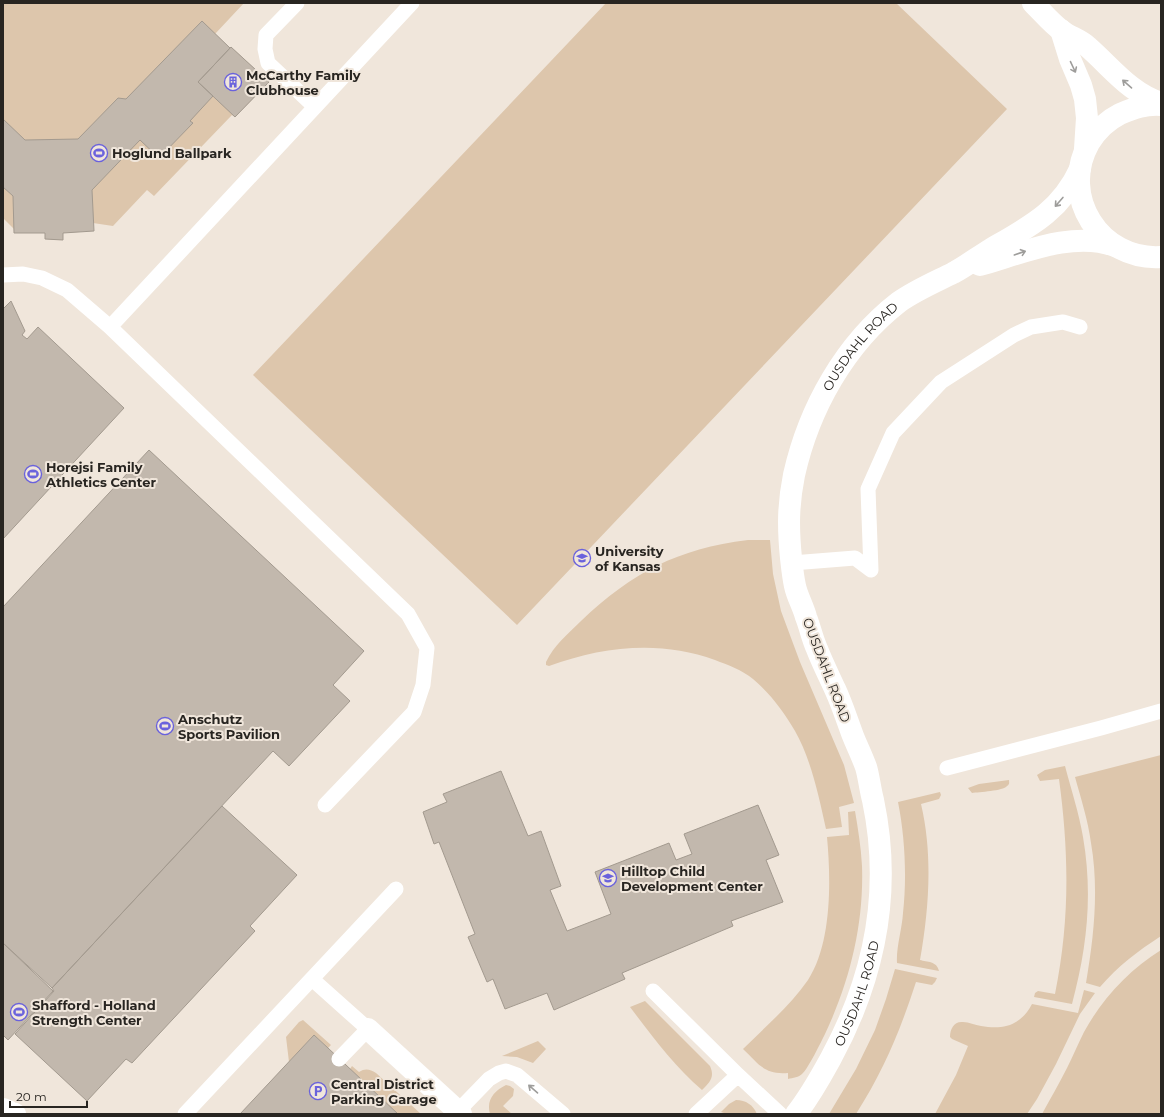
<svg xmlns="http://www.w3.org/2000/svg" width="1164" height="1117" viewBox="0 0 1164 1117" font-family="Montserrat,sans-serif">
<style>
.green{fill:#ddc6ac}
.building{fill:#c2b8ad;stroke:#a39a8f}
.lines{fill:none;stroke-linecap:round;stroke-linejoin:round}
.service{stroke:#fff;stroke-width:15}
.pedestrian{stroke:#fff;stroke-width:22}
.minor{stroke:#fff;stroke-width:22}
.oneway{stroke:#9e9d9b}
.labels{text-anchor:middle;stroke-width:4;stroke-linejoin:round;paint-order:stroke}
.poi-label{font-size:13px;font-weight:bold;fill:#282521;stroke:#f0e6db;text-anchor:start}
.street-label{font-size:13px;fill:#282521;stroke:#f0e6db}
</style>
<rect width="100%" height="100%" fill="#f0e6db"/>
<path class="green" d="M3 3H244L215 34 230 48 231 47 269 82 235 117 232 115 154 196 147 190 113 226 93 223 63 233V240L45 239V233L14 229 3 218Z
M606 3H896L1007 109 517 625 253 375Z
M748 540H770L773 574 781 611 800 662 844 765 854 803 839 807 842 827 826 829C819 797 811 759 795 731 784 712 770 693 753 679 742 670 728 665 715 660 661 640 603 646 549 666L546 665V662C554 645 568 634 581 621 633 572 677 549 748 540Z
M1161 755V936C1138 951 1118 966 1100 987L1086 983C1094 936 1099 889 1091 843 1088 820 1081 799 1075 777Z
M1065 766C1071 789 1079 813 1083 837 1093 895 1087 948 1072 1004L1034 997 1035 993 1038 991 1055 994C1070 920 1069 853 1059 779L1040 781 1037 775 1045 770Z
M1009 780C1009 782 1010 784 1007 786 1003 791 979 792 972 793L968 788 979 784Z
M940 792 941 795 939 799 921 804C933 855 929 909 920 960 927 962 937 961 939 971L897 963C896 948 902 929 903 913 907 877 905 837 898 802Z
M855 811C858 829 861 847 862 866 864 924 850 981 825 1034 821 1042 808 1069 802 1074 799 1077 793 1078 788 1079V1073C764 1075 759 1064 743 1049 765 1027 790 1006 808 980 832 943 831 880 827 837L849 835 848 812Z
M1161 950V1114H1042C1050 1099 1059 1084 1067 1068 1073 1056 1078 1044 1084 1032 1102 999 1129 970 1161 950Z
M895 969 937 978 935 982 932 985 916 982C900 1031 884 1070 856 1114H829L856 1069 875 1030 886 999Z
M1084 990 1095 993 1080 1014 1056 1064 1037 1099 1027 1114H935L956 1075 968 1046 952 1039 950 1037C950 1029 954 1021 963 1022 969 1022 975 1025 981 1026 1004 1030 1021 1025 1032 1004L1078 1013Z
M645 1001 710 1066C715 1077 710 1082 702 1090 674 1066 652 1036 630 1007Z
M303 1020 331 1045 328 1048 314 1035 289 1062 286 1037 299 1022Z
M538 1041 546 1049 533 1063 517 1057 502 1056Z
M352 1066 359 1072C365 1068 370 1069 376 1073L421 1114H398L350 1069Z
M506 1085 510 1086 514 1089 513 1096 503 1106 512 1114H490C486 1100 494 1091 506 1085Z
M736 1100C746 1100 753 1105 757 1114H727L721 1112 729 1104Z"/>
<path class="building" d="M202 21 230 48 198 82 213 96 190 121 193 123 159 158 140 140 92 190 94 231 63 233V240L45 239V233H14L13 196 3 187V119L25 140 78 139 118 98 126 99Z
M231 47 269 82 235 117 198 82Z
M11 301 25 331 22 335 27 339 38 327 124 408 3 539V309Z
M149 450 364 651 333 685 350 701 289 766 273 751 52 988 3 943V607Z
M501 771 528 836 541 831 561 886 550 890 567 931 611 914 595 872 669 843 676 860 692 854 684 834 758 805 779 855 766 860 783 902 731 921 733 926 622 973 625 979 554 1010 547 993 505 1009 493 979 487 982 468 937 475 934 439 842 434 844 423 812 447 802 443 794Z
M222 806 297 875 250 926 255 931 132 1063 126 1059 87 1101 15 1034 54 991 52 988Z
M3 943 53 991 8 1040 3 1035Z
M314 1035 328 1048 398 1114H240Z"/>
<g class="lines">
<path class="service" d="M297 3 266 35 265 49 268 63 315 107
M3 275 23 274 42 278 67 290 110 327 408 614 427 648 423 685 414 712 325 805
M110 327 412 3
M792 563 855 558 871 570
M871 570 868 489 893 433 941 382 1014 335 1031 327 1063 322 1080 327
M947 768 1101 728 1161 711
M312 979 368 1029 339 1059
M653 991 738 1075
M458 1111 489 1079 499 1073 506 1071 517 1075 563 1114
M185 1114 396 889
M696 1114 738 1075 780 1114"/>
<path class="pedestrian" d="M3 1109 15 1114"/>
<g class="minor">
<path d="M1033 3C1042 12 1052 24 1062 31 1070 37 1081 40 1088 47 1112 68 1130 93 1161 103"/>
<path d="M1061 30 1070 59 1081 85 1085 99 1087 118 1085 149"/>
<path d="M1161 105C1145 104 1134 108 1120 114 1106 121 1097 130 1089 143 1059 196 1100 261 1161 257"/>
<path d="M980 265C1020 254 1073 230 1115 246"/>
<path d="M368 1029 461 1114"/>
<path id="s1" d="M796 1114C811 1095 820 1078 831 1058 875 977 892 890 873 800 870 789 869 777 866 767 862 756 857 746 853 736 847 720 842 704 835 689 829 676 822 662 817 649 812 638 810 627 806 617 803 606 797 596 795 586 793 577 792 567 791 558 788 528 788 505 794 475 809 408 845 344 899 302 916 290 935 282 953 273 966 266 978 257 991 249 1029 227 1061 211 1080 169"/>
</g>
</g>
<defs><path id="oneway-shaft" d="M-6 0H5M1.5-3L5.5 0L1.5 3" fill="none" stroke-width="1.6" stroke-linecap="round" stroke-linejoin="round"/></defs>
<g class="oneway">
<use href="#oneway-shaft" transform="translate(1073 67) rotate(65)"/>
<use href="#oneway-shaft" transform="translate(1127 84) rotate(-139)"/>
<use href="#oneway-shaft" transform="translate(1059 202) rotate(131)"/>
<use href="#oneway-shaft" transform="translate(1020 253) rotate(-19)"/>
<use href="#oneway-shaft" transform="translate(533 1089) rotate(-139)"/>
</g>
<defs>
<g id="building-ring" transform="scale(0.9)"><circle r="9.5" fill="#f0e6db" stroke="#6a62dc" stroke-width="1.5"/><path d="M-4-6H4V6H1V3H-1V6H-4ZM-2.5-4.3h1.7v1.8h-1.7ZM.8-4.3h1.7v1.8H.8ZM-2.5-1h1.7V.8h-1.7ZM.8-1h1.7V.8H.8Z" fill="#6a62dc"/></g>
<g id="stadium-ring" transform="scale(0.9)"><circle r="9.5" fill="#f0e6db" stroke="#6a62dc" stroke-width="1.5"/><path d="M0-5a6.5 5 0 1 0 0 10a6.5 5 0 1 0 0-10ZM-3.5-1.8h7v3.6h-7Z" fill="#6a62dc"/></g>
<g id="university-ring" transform="scale(0.9)"><circle r="9.5" fill="#f0e6db" stroke="#6a62dc" stroke-width="1.5"/><path d="M0-5L7-2L0 1L-7-2ZM-4 1L0 2.5L4 1V4Q0 6-4 4Z" fill="#6a62dc"/></g>
<g id="school-ring" transform="scale(0.9)"><circle r="9.5" fill="#f0e6db" stroke="#6a62dc" stroke-width="1.5"/><path d="M0-5L7-2L0 1L-7-2ZM-4 1L0 2.5L4 1V4Q0 6-4 4Z" fill="#6a62dc"/></g>
<g id="parking-ring" transform="scale(0.9)"><circle r="9.5" fill="#f0e6db" stroke="#6a62dc" stroke-width="1.5"/><path d="M-3.5-5.5H1a3.5 3.5 0 0 1 0 7H-1V5.5H-3.5ZM-1-3.4V-.6H.8a1.4 1.4 0 0 0 0-2.8Z" fill="#6a62dc"/></g>
</defs>
<g fill-rule="evenodd">
<use href="#building-ring" x="233" y="82"/>
<use href="#stadium-ring" x="99" y="153"/>
<use href="#stadium-ring" x="33" y="474"/>
<use href="#university-ring" x="582" y="558"/>
<use href="#stadium-ring" x="165" y="726"/>
<use href="#school-ring" x="608" y="878"/>
<use href="#stadium-ring" x="19" y="1012"/>
<use href="#parking-ring" x="318" y="1091"/>
</g>
<g class="labels">
<g class="poi-label">
<text x="246" y="80">McCarthy Family<tspan x="246" dy="15">Clubhouse</tspan></text>
<text x="112" y="158">Hoglund Ballpark</text>
<text x="46" y="472">Horejsi Family<tspan x="46" dy="15">Athletics Center</tspan></text>
<text x="595" y="556">University<tspan x="595" dy="15">of Kansas</tspan></text>
<text x="178" y="724">Anschutz<tspan x="178" dy="15">Sports Pavilion</tspan></text>
<text x="621" y="876">Hilltop Child<tspan x="621" dy="15">Development Center</tspan></text>
<text x="32" y="1010">Shafford - Holland<tspan x="32" dy="15">Strength Center</tspan></text>
<text x="331" y="1089">Central District<tspan x="331" dy="15">Parking Garage</tspan></text>
</g>
<g class="street-label">
<text dy="5" stroke="none"><textPath href="#s1" startOffset="820">OUSDAHL ROAD</textPath></text>
<text transform="translate(827 670) rotate(69)" y="5">OUSDAHL ROAD</text>
<text dy="5" stroke="none"><textPath href="#s1" startOffset="136">OUSDAHL ROAD</textPath></text>
</g>
</g>
<rect width="1164" height="1117" fill="none" stroke="#282521" stroke-width="8"/>
<path d="M10 1101v6h77v-6" fill="none" stroke="#282521" stroke-width="2"/>
<text x="16" y="1101" font-size="12" fill="#282521" stroke="#f0e6db" stroke-width="3" paint-order="stroke">20 m</text>
</svg>
